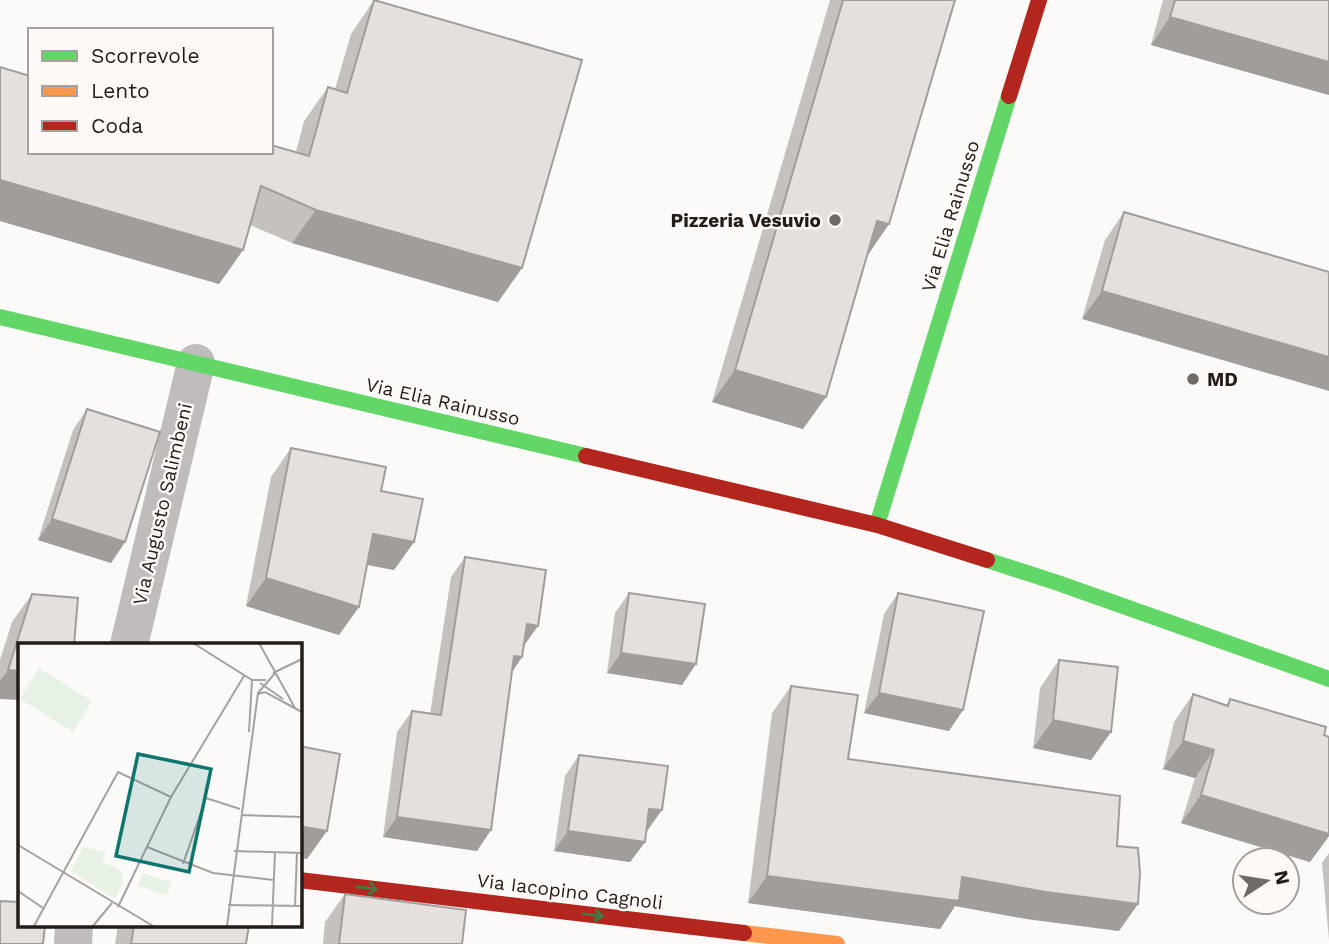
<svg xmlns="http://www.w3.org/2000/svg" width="1329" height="944" viewBox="0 0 1329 944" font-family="'Work Sans',sans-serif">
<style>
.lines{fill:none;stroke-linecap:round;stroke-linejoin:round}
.street{stroke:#c0bcbc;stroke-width:38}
.fast{stroke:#63d668;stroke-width:16}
.slow{stroke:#ff974d;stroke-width:16}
.jam{stroke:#b3261e;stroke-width:16}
.wall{fill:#c5c1bf}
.shaded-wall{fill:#a09d9b}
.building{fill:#e5e0de;stroke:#a09d9b;stroke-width:2}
.oneway{stroke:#437940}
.poi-dot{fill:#6f6a67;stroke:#fdf9f7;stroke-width:2.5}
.labels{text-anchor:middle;stroke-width:5;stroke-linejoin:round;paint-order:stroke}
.street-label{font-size:19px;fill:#231c19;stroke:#fdf9f7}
.poi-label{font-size:19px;font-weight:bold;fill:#231c19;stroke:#fdf9f7;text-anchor:end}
.inset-road{fill:none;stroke:#a5a19f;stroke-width:2}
.view{fill:#0f766e;fill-opacity:0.15;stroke:#0f766e;stroke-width:3.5}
.inset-edge{fill:none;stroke:#231c19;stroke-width:3.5}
</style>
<rect width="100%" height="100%" fill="#fcfaf8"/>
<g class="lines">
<path class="street" d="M129 645 196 363
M73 944 74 925"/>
<path class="fast" d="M0 317 586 456
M877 525 1009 96
M987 560 1058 583 1329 679"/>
<path class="slow" d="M744 933 837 944"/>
<path class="jam" d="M1009 96 1039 0
M586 456 877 525 987 560
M299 880 744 933"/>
</g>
<path class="wall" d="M374 0 522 268 498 302 292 243 250 225 243 250 219 284 0 221 296 152 304 121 328 87 335 89 351 34Z
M830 0H955L889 224 867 256 803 429 712 402Z
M1163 0H1329V95L1151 45Z
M1124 212 1329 272 1082 319 1105 240Z
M87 409 125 542 111 563 38 540 73 430Z
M291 448 414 542 394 570 367 565 339 635 246 606 271 477Z
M465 557 524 646 522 657 512 672 477 851 383 837 397 732 412 711 430 714 451 577Z
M629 593 682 685 607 673 615 613Z
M898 593 949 731 864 713 884 614Z
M32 594 0 699V660L12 622Z
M1059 660 1111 732 1091 760 1033 748 1040 688Z
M791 686 848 759 1117 846 1119 931 1027 919 955 906 940 929 748 903 772 713Z
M1193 694 1226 705 1230 699 1329 737V836L1310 862 1181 823 1195 778 1163 769 1174 722Z
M579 755 647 831H646L645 842 630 862 554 851 565 776Z
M1329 853V940L1322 863Z
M345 894 462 944H323L325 922Z
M118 925H249L246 944H115Z"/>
<path class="shaded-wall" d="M1170 17 1329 62V95L1151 45Z
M0 180 243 250 219 284 0 221Z
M316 210 522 268 498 302 292 243Z
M877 221 889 224 867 256Z
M1102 291 1329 357V391L1082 319Z
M735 370 826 397 803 429 712 402Z
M52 519 125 542 111 563 38 540Z
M373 534 414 542 394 570 353 562Z
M266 578 359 607 339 635 246 606Z
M527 624 538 626 523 647Z
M621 653 696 664 682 685 607 673Z
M514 656 522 657 508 678Z
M8 670 19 671V700L0 699V681Z
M879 693 963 710 949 731 864 713Z
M1053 720 1111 732 1091 760 1033 748Z
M1183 741 1214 750 1195 778 1163 769Z
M1201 795 1329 834V836L1310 862 1181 823Z
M649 809 662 810 647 831 635 829Z
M397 817 491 830 477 851 383 837Z
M299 826 327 831 307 859 299 858Z
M568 831 645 842 630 862 554 851Z
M767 876 962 877 1138 904 1119 931 1027 919 955 906 940 929 748 903Z"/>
<path class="building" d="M374 0 582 60 522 268 316 210 261 186 243 250 0 180V67L30 76V152H271V145L309 156 328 87 347 93Z
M843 0H955L889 224 877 221 826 397 735 370Z
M1175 0H1329V62L1170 17Z
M1124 212 1329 272V357L1102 291Z
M87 409 160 432 125 542 52 519Z
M291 448 386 467 381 491 423 499 414 542 373 534 359 607 266 578Z
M465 557 546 570 538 626 527 624 522 657 514 656 491 830 397 817 412 711 441 715Z
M629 593 705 604 696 664 621 653Z
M898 593 984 611 963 710 879 693Z
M32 594 78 598 74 645H19V671L8 670Z
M1059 660 1118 667 1111 732 1053 720Z
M791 686 858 695 848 759 1120 796 1117 846 1138 848 1140 873 1138 904 1046 892 962 877 959 901 767 876Z
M1193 694 1228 706 1230 699 1326 727 1324 735 1329 737V834L1201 795 1214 750 1183 741Z
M299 746 340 754 327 831 299 826Z
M579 755 668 766 662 810 649 809 645 842 568 831Z
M345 894 466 910 462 944H339Z
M0 901 19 902V925H45L43 944H0Z
M134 925H249L246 944H131Z"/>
<defs><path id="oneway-shaft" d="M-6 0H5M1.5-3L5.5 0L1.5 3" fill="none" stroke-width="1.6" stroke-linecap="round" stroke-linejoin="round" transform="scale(1.75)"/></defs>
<g class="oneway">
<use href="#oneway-shaft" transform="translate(367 888) rotate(7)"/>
<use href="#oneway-shaft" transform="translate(593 915) rotate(7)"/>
</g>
<g class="poi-dot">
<circle cx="835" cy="220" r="7"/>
<circle cx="1193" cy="379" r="7"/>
</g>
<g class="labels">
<g class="street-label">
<text transform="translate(950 216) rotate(-73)" y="7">Via Elia Rainusso</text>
<text transform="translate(443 401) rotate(13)" y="7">Via Elia Rainusso</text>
<text transform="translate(162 504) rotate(-77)" y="7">Via Augusto Salimbeni</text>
<text transform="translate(570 891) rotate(7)" y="7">Via Iacopino Cagnoli</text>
</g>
<g class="poi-label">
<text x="821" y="227">Pizzeria Vesuvio</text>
<text x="1207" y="386" text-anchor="start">MD</text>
</g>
</g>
<g transform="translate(18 643)">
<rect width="284" height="284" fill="#fcfaf8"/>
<path d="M21 25 74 58 55 89 2 56ZM65 204 88 209 84 218 103 228 106 237 97 256 53 228ZM124 230 153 239 149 252 120 243Z" fill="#e7f1e5"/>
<path class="inset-road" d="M175 0 234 37H248M241 0 277 65M255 30 284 16M242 40 265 56M240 51 247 49 284 69M231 89 234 37M224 172 284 174M0 202 135 283M129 204 195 230 256 237M216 208 284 210M165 221 188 155 222 166M0 248 25 265M210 262 284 263M277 263 279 209M100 264 153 154 226 33M16 283 100 129 153 154M75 283 94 260M209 283 240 50 258 29M254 283 257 209"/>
<path class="view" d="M120 111 193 126 171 229 98 213Z"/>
<rect width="284" height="284" class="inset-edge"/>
</g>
<rect x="28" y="28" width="245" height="126" fill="#fdf9f7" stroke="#a6a19e" stroke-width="2"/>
<rect x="42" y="51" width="35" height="10" fill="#63d668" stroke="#a6a19e" stroke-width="2"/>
<text x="91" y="63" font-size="21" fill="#231c19">Scorrevole</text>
<rect x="42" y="86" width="35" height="10" fill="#ff974d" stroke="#a6a19e" stroke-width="2"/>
<text x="91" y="98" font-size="21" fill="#231c19">Lento</text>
<rect x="42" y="121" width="35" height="10" fill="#b3261e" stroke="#a6a19e" stroke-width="2"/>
<text x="91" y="133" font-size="21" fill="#231c19">Coda</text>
<g transform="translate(1266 881) rotate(78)"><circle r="33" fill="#fdf9f7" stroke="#a6a19e" stroke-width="2"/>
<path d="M0-5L12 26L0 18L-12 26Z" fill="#6f6a67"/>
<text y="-10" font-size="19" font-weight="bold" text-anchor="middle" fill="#231c19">N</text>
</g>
</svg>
